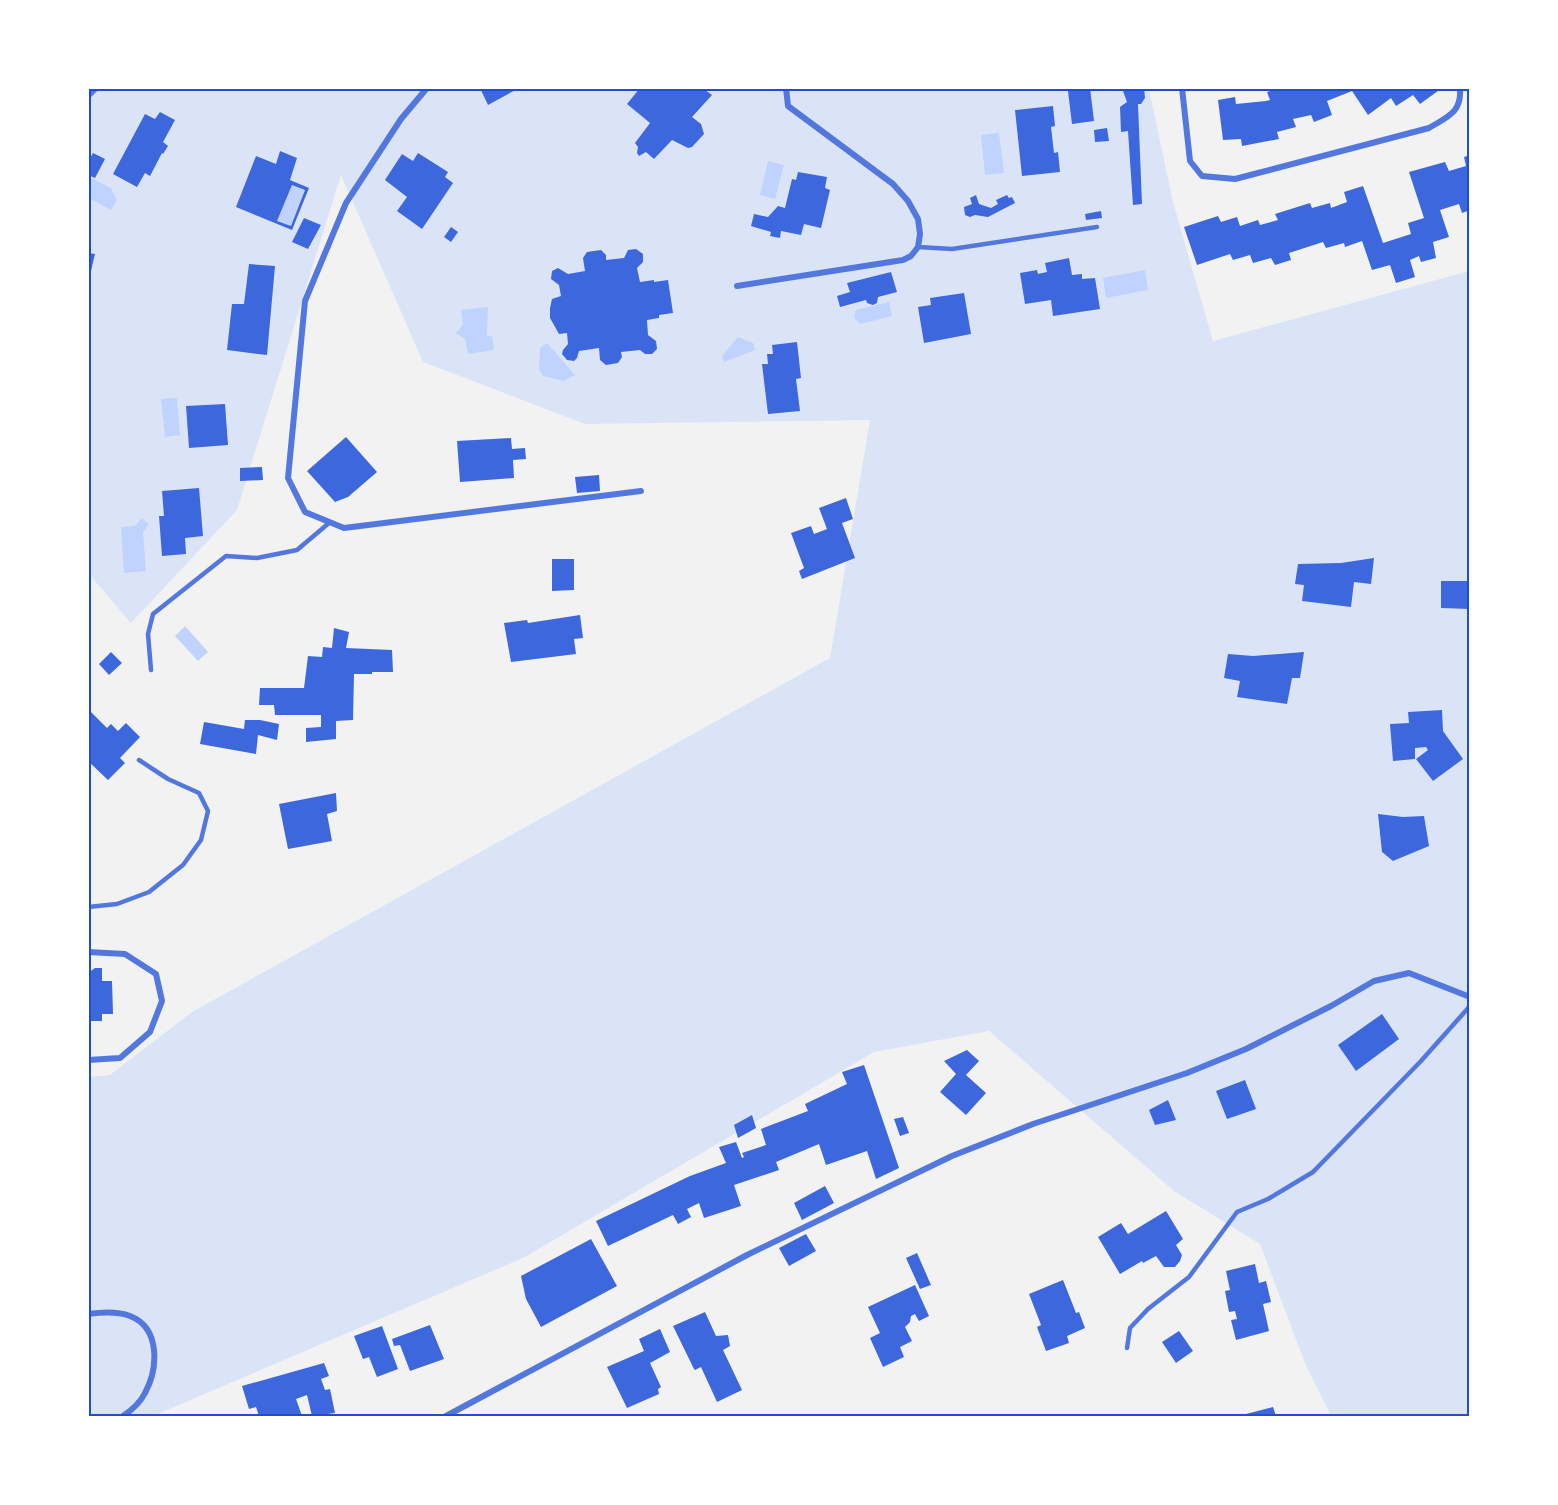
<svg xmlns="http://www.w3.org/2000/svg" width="1558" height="1505" viewBox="0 0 1558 1505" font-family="Mulish,sans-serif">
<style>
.green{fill:#dbe4f7}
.water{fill:#bfd3fe}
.building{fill:#3d67dc;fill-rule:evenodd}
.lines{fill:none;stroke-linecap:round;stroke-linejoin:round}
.service{stroke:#5277de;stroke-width:4.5}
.minor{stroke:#5277de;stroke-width:6}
.neatline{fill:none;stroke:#1d4ed8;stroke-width:2}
</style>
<rect width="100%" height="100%" fill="#f2f2f2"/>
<path class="green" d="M88 89H1149L1173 202 1213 341 1469 271V1416H1331L1305 1363 1260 1244 1174 1191 989 1031 874 1052 523 1258 153 1416H89V1077L110 1075 192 1012 830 658 870 420 585 424 423 362 341 175 237 510 131 623 89 574Z"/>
<path class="water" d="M999 133 1004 173 985 175 981 135Z
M768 161 784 165 775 199 760 195Z
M89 177 111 188 117 200 111 210 89 198Z
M292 185 305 190 291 226 277 221Z
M1145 270 1148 290 1106 298 1103 278Z
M889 302 892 316 860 324 854 318 856 310Z
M488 307 487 336H492L494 350 468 354 465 339 456 333 463 325 461 310Z
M738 337 753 343 755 350 724 362 722 356Z
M547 343 575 375 564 381 543 376 539 370 540 348Z
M177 398 180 435 165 437 161 399Z
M142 518 149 524 143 532 146 571 124 573 121 527 135 526Z
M185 626 208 652 198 661 175 636Z"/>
<path class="building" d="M480 88H519L488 105Z
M640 88H677L679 90 681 88H706L705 90 712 95 692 117 701 124 704 134 692 147 688 148 672 140 654 159 646 152 639 156 637 153 638 147 635 143 650 123 627 104Z
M1074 88H1090L1094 121 1072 124 1068 91Z
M1124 88H1144L1145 98 1141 104H1138L1142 204 1133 205 1128 131 1121 132 1120 107 1127 102 1123 91Z
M1280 88H1442L1420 104 1413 95 1396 106 1391 98 1368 115 1352 91 1327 101 1332 115 1314 122 1311 115 1293 119 1296 127 1277 132 1279 139 1242 146 1241 139 1223 140 1218 100 1235 97 1236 104 1266 101 1270 100 1267 92Z
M1053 106 1055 126 1051 127 1054 153 1058 152 1060 172 1022 176 1015 110Z
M160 112 175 120 163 142 168 146 163 154 162 153 150 176 145 173 137 187 113 174 145 114 155 119Z
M1107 128 1109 141 1095 142 1094 130Z
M280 151 297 158 290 180 309 188 292 230 236 207 256 156 276 164ZM292 185 305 190 291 226 277 221Z
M93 153 105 159 95 178 88 175V162Z
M418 153 448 172 445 177 453 183 422 229 397 211 407 197 385 180 402 154 413 161Z
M1470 155V210L1462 213 1459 204 1440 210 1449 237 1433 242 1436 258 1421 262 1419 256 1410 260 1415 277 1396 283 1390 265 1372 270 1362 241 1345 247 1344 243 1326 248 1323 242 1289 253 1291 260 1275 265 1271 258 1253 263 1250 255 1233 260 1230 254 1197 265 1184 227 1218 216 1221 222 1237 217 1240 226 1258 220 1260 225 1278 220 1275 214 1310 203 1312 208 1330 203 1331 208 1347 202 1344 192 1363 186 1383 243 1411 234 1408 223 1424 218 1409 172 1445 162 1449 171 1466 166 1464 157Z
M798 172 827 177 825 188 830 190 821 228 804 224 801 235 781 231 780 238 770 236 771 232 751 226 754 214 768 217 778 206 785 208 792 179 796 180Z
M976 195 979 204 991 208 998 204 996 200 1007 195 1009 198 1012 197 1015 203 988 217 975 215 970 217 965 215 964 207 972 204 970 198Z
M1101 211 1102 218 1086 220 1085 214Z
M304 218 321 225 308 249 292 242Z
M451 227 458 232 451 242 444 237Z
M636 249 643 254V262L637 268 640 282 654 280V282L668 280 673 313 659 315V318L647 320 648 335 656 341 657 349 652 354H645L640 350 621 352 622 357 618 363 606 365 600 360 599 348 579 351 577 358 574 361 567 360 562 354 563 350 568 344 567 333 559 334 550 318V308L552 299 561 296 559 285 551 279 552 271 558 268 568 274 585 271 583 258 587 252 601 250 606 255V260L624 258 628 250Z
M88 253 95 254 89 279H88Z
M1069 258 1072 275 1082 274V279L1095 278 1100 309 1053 316 1051 300 1025 304 1020 273 1037 270 1038 274 1047 272 1045 263Z
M249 264 275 266 267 355 227 350 232 304H244Z
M891 272 897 292 878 297 877 303 873 305 867 303 866 300 840 307 837 296 850 292 847 283Z
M964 293 971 334 924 343 918 307 931 305 930 298Z
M797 342 801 378 796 379 800 411 768 414 762 364H768L767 354H773L772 345Z
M225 404 228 445 189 448 186 406Z
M346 437 377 472 348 497 335 502 307 471Z
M511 438 512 449 525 448 526 459 513 460 514 478 460 482 457 441Z
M262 467 263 480 240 481V468Z
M599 475 600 491 577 493 575 477Z
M199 488 203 536 185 538 186 554 162 556 159 516H164L162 491Z
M846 498 853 519 842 523 855 558 802 579 799 571 804 568 791 533 811 526 814 534 827 529 819 508Z
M1374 558 1371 584 1354 582 1351 607 1302 601 1304 585 1295 584 1298 564 1341 563Z
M552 559H574V590L552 591Z
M1441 581H1470V609L1441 608Z
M580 615 583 638 574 639 576 654 511 662 504 623 527 620 528 623Z
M334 628 349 632 346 648 392 650 393 672H372V674H354L353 720 336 721V739L306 742V728L321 727V715H275L274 705H259L260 688H304L308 656 322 657 323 647 332 648Z
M111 652 122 663 109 675 99 664Z
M1304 652 1300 678H1292L1287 704 1237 697 1240 681 1224 678 1228 654 1253 656Z
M88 709 107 728 111 724 118 731 126 723 140 737 120 758 125 763 108 780 88 761Z
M1442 710 1443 731 1463 759 1433 781 1416 759 1428 750 1426 747 1415 748V759L1393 761 1390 724 1409 723 1408 712Z
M245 720H260L279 724 277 740 258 735 256 754 200 744 204 722 244 729Z
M336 793 337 811 327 814 332 841 288 849 279 804Z
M1378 814 1403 817 1424 816 1429 846 1393 861 1382 852Z
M95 968H102V981H112L113 1014H102V1021H88V973Z
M1382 1014 1399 1039 1356 1071 1338 1045Z
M967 1050 979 1061 966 1075 986 1093 966 1115 940 1092 956 1074 944 1061Z
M864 1065 899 1168 876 1179 867 1151 826 1165 819 1144 776 1162 779 1170 734 1185 741 1206 704 1218 699 1203 687 1209 691 1217 678 1224 673 1215 608 1246 596 1221 690 1176 726 1163 719 1147 736 1142 742 1158 744 1157 742 1153 766 1145 761 1129 808 1111 805 1104 847 1084 842 1072Z
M1245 1080 1256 1109 1227 1119 1216 1091Z
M1168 1100 1176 1120 1155 1125 1149 1110Z
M752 1115 756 1128 738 1138 734 1125Z
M903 1117 909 1133 900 1136 894 1119Z
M825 1186 834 1203 802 1220 794 1203Z
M1166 1211 1183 1239 1176 1245 1182 1255 1180 1261 1175 1267H1164L1156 1256 1143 1263 1142 1261 1120 1274 1098 1237 1121 1223 1128 1234Z
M806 1234 816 1251 789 1266 779 1248Z
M591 1239 617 1286 541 1327 526 1299 521 1276Z
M917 1253 931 1285 920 1289 906 1258Z
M1255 1264 1259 1283 1266 1281 1271 1302 1263 1304 1269 1331 1236 1340 1231 1320 1237 1319 1235 1311 1229 1312 1225 1291 1230 1290 1226 1271Z
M1063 1280 1076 1313 1079 1312 1085 1328 1067 1336 1069 1343 1046 1351 1037 1327 1041 1325 1029 1294Z
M915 1285 929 1316 919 1321 915 1314 911 1316 910 1322 905 1327 912 1341 900 1347 904 1357 883 1367 870 1338 880 1333 868 1307Z
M705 1312 716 1336 728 1335 730 1346 723 1350 742 1390 717 1402 701 1367 695 1370 694 1369 673 1326Z
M430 1325 444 1359 410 1371 400 1345 394 1346 392 1339Z
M382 1326 398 1369 377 1377 369 1357 363 1359 354 1336Z
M660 1329 670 1352 650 1363 661 1387 658 1389 659 1394 627 1408 607 1367 644 1351 639 1339Z
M1179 1331 1193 1351 1176 1363 1162 1342Z
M324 1363 329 1376 321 1379 325 1390 330 1389 335 1413 312 1416 307 1395 296 1399 302 1416H259L256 1407 249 1409 242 1386Z
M1273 1407 1276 1416H1247L1246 1414Z"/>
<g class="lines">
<path class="service" d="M918 247 952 249 1097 227
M151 670 148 634 153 614 226 556 257 558 297 550 329 523
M88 907 117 904 149 892 183 865 201 840 208 811 199 793 168 779 139 760
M1127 1348 1130 1328 1148 1309 1189 1277 1237 1212 1268 1199 1313 1172 1421 1061 1470 1006"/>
<path class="minor" d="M427 88 401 119 346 203 305 301 288 478 305 512 344 528 641 491
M1182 88 1190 161 1202 176 1235 179 1429 128C1447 117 1462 113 1460 88
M88 96 96 88
M737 286 903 260 911 256 918 247 920 234 918 219 908 201 893 184 788 106 786 88
M88 952 125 954 156 974 162 1001 150 1032 120 1058 88 1060
M88 1314C102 1312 117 1311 130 1316 161 1328 158 1369 145 1393 140 1403 132 1410 123 1416
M446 1416 747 1255 952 1156 1033 1124 1187 1073 1246 1049 1331 1006 1374 981 1409 973 1470 997"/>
</g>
<rect width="1558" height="1505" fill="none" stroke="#ffffff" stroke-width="180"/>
<rect x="90" y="90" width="1378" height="1325" class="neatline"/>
</svg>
